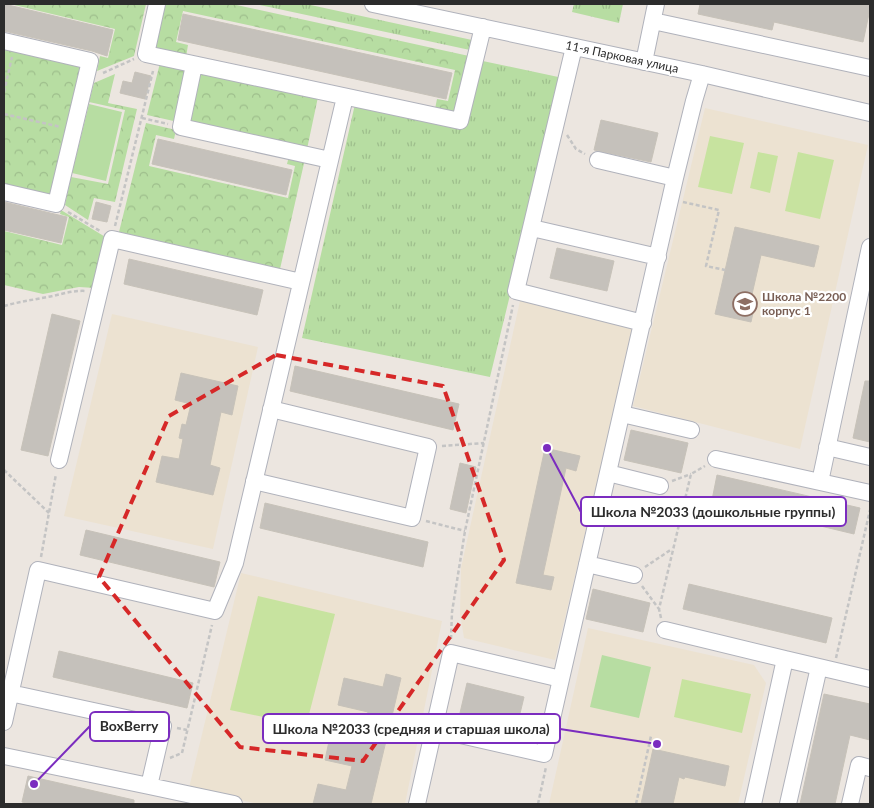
<svg xmlns="http://www.w3.org/2000/svg" width="874" height="808" viewBox="0 0 874 808" font-family="Lato,sans-serif">
<style>
.education{fill:#ece2d1}
.grass{fill:url(#grass-tufts)}
.forest{fill:url(#forest-crowns)}
.park{fill:#b7dda2}
.pitch{fill:#c7e39f}
.building{fill:#c5c1bb;stroke:#c7c2b9}
.lines{fill:none;stroke-linecap:round;stroke-linejoin:round}
.minor-casing{stroke:#b0b2bb;stroke-width:18}
.path{stroke:#c4c4c4;stroke-width:2.5;stroke-dasharray:4 2.5;stroke-linecap:butt}
.minor{stroke:#fff;stroke-width:16}
.marked{fill:none;stroke:#d62828;stroke-width:4;stroke-dasharray:10 6;stroke-linejoin:round}
.labels{text-anchor:middle;stroke-width:4.5;stroke-linejoin:round;paint-order:stroke}
.street-label{font-size:12px;fill:#2c2c2c;stroke:#fff}
.education-label{font-size:12px;font-weight:bold;fill:#785e54;stroke:#fff;text-anchor:start}
.leader{fill:none;stroke:#7b2cbf;stroke-width:2}
.callout-dot{fill:#7b2cbf;stroke:#fff;stroke-width:2}
.callout{fill:#fff;stroke:#7b2cbf;stroke-width:2}
.callout-label{font-size:14px;text-anchor:middle;font-weight:bold;fill:#2c2c2c}
</style>
<defs>
<pattern id="grass-tufts" width="24" height="20" patternUnits="userSpaceOnUse" patternTransform="scale(1.25)"><rect width="24" height="20" fill="#b7dda2"/><path d="M3 7l-1-3M5 7V3M7 7l1-3M15 17l-1-3M17 17v-4M19 17l1-3" fill="none" stroke="#9ebe8c"/></pattern>
<pattern id="forest-crowns" width="20" height="18" patternUnits="userSpaceOnUse" patternTransform="scale(1.25)"><rect width="20" height="18" fill="#b7dda2"/><path d="M2 6a3 3 0 1 1 6 0M12 15a3 3 0 1 1 6 0" fill="none" stroke="#9ebe8c"/></pattern>
</defs>
<rect width="100%" height="100%" fill="#ece6e0"/>
<path class="education" d="M705 108 868 145 800 449 633 406Z
M520 301 634 327 555 660 464 638 460 614 461 568Z
M112 314 258 347 213 549 64 516Z
M241 573 442 621 405 804H258L189 788Z
M588 628 754 665 766 683 738 804H549Z"/>
<path class="grass" d="M255 4H306L472 40 470 50Z
M574 4H623L619 23 572 12Z
M478 60 563 78 490 377 302 338 355 104 462 125Z"/>
<path class="forest" d="M10 4H146L134 56 97 71 100 56 108 58 115 29Z
M163 4H232L469 56 456 113 435 109 437 99 448 101 455 70 183 11 176 42 188 45 186 57 152 50Z
M4 45 86 64 54 201 4 189Z
M160 63 189 69 178 122 147 115Z
M200 71 318 97 307 149 188 124Z
M115 74 108 103 137 109 115 202 94 198 88 220 65 205 71 177 108 184 125 110 89 102 94 83Z
M146 123 176 130 174 139 156 135 149 166 288 198 295 166 287 164 289 156 305 159 280 269 119 232Z
M61 210 107 238 95 288 79 287 43 294 4 285V231L62 245 69 217 60 214Z"/>
<path class="park" d="M89 104 122 112 106 181 72 173Z
M602 655 651 667 639 718 590 707Z"/>
<path class="pitch" d="M710 136 744 143 732 194 698 187Z
M758 152 778 156 770 193 750 188Z
M798 152 834 160 820 219 785 211Z
M258 596 335 614 306 726 230 710Z
M682 679 751 694 742 733 674 717Z"/>
<path class="building" d="M4 4 113 30 107 56 92 51 4 31Z
M700 4H870V9L863 42 774 22 772 30 698 14Z
M183 14 452 73 446 99 178 40Z
M135 72 151 76 145 99 120 93 123 81 132 83Z
M601 120 658 133 651 162 594 150Z
M158 139 292 170 286 195 152 164Z
M4 202 67 217 61 243 4 230Z
M96 202 111 206 107 222 92 219Z
M735 227 819 246 814 267 761 255 750 303 755 304 751 322 715 314Z
M557 248 614 261 607 291 550 278Z
M129 259 263 290 257 315 124 284Z
M52 314 80 321 48 456 21 450Z
M295 366 459 404 453 430 290 391Z
M181 373 238 386 232 415 221 412 210 465 220 468 213 495 156 482 162 456 179 459 183 439 179 438 182 424 186 425 191 404 175 400Z
M865 381H870V442L853 438Z
M631 430 688 443 681 473 624 460Z
M545 448 580 456 576 471 566 468 543 575 554 577 551 590 516 583Z
M460 463 476 467 466 513 450 509Z
M717 475 860 508 854 534 712 500Z
M265 503 428 542 423 567 260 528Z
M86 530 220 562 214 587 80 555Z
M689 584 832 618 826 643 683 609Z
M593 589 650 603 643 632 586 619Z
M59 651 193 683 187 708 53 677Z
M386 674 401 678 371 804H313L318 784 346 790 352 766 325 760 331 732 362 739 368 712 338 705 344 678 383 687Z
M467 683 524 697 517 726 460 713Z
M824 694 870 704V740L850 735 835 804H800Z
M653 749 729 766 725 786 685 777 684 779 679 777 673 804H641Z
M28 776 134 800V804H32L22 802Z"/>
<g class="lines">
<g class="minor-casing">
<path id="minor" d="M157 4 146 54 460 121 483 27
M373 4 702 74 870 113
M653 21 870 68
M4 41 90 61 56 204 4 192
M574 47 516 291 643 323
M644 62 656 4
M194 65 181 127 330 160
M598 160 675 178
M532 228 658 257
M622 414 691 430
M827 447 870 457
M716 459 820 482 870 247
M59 460 112 239 301 282
M608 473 660 486
M254 481 412 518 428 447 271 409
M820 482 870 493
M587 564 634 575
M665 630 785 659 753 804
M785 659 870 679
M4 722 38 570 215 611 235 563 345 97
M434 729 544 754 561 679
M4 756 149 786 163 726 10 693
M149 786 234 804
M417 804 451 653 561 679 675 178 694 101 702 74
M788 804 819 667
M850 804 859 765 870 768"/>
</g>
<path class="path" d="M103 73 134 59
M4 92 12 57
M4 114 61 127
M142 118 168 124
M567 135 576 149 585 154
M683 202 719 210 706 266 725 270
M68 212 100 231
M115 226 153 71
M4 306C18 302 32 300 47 297 60 295 72 290 86 291
M442 446 484 443
M4 470 49 513
M672 481 691 474
M426 521 465 531
M41 557 56 474
M645 567 672 549
M642 586 659 609
M661 618 659 609 691 474 705 466
M451 639 452 612 465 531 513 305
M836 658 870 510
M177 728 187 730
M170 758 182 753 212 625
M538 804 546 767
M636 804 651 736"/>
<use href="#minor" class="minor"/>
</g>
<path class="marked" d="M276 355 443 386 504 560 363 761 240 747 99 577 169 416Z"/>
<defs>
<g id="school-ring" transform="scale(1.25)"><circle r="9.5" fill="#fff" stroke="#8d6e63" stroke-width="1.5"/><path d="M0-5L7-2L0 1L-7-2ZM-4 1L0 2.5L4 1V4Q0 6-4 4Z" fill="#8d6e63"/></g>
</defs>
<g fill-rule="evenodd">
<use href="#school-ring" x="745" y="304"/>
</g>
<g class="labels">
<g class="street-label">
<text transform="translate(622 57) rotate(12)" y="4">11-я Парковая улица</text>
</g>
<g class="education-label">
<text x="762" y="301">Школа №2200<tspan x="762" dy="14">корпус 1</tspan></text>
</g>
</g>
<path class="leader" d="M547 448L581 512M34 784L90 726M657 744L560 729"/>
<g class="callout-dot">
<circle cx="547" cy="448" r="5"/>
<circle cx="34" cy="784" r="5"/>
<circle cx="657" cy="744" r="5"/>
</g>
<g class="callout">
<rect x="581" y="497" width="265" height="29" rx="5"/>
<rect x="90" y="712" width="79" height="29" rx="5"/>
<rect x="263" y="714" width="297" height="29" rx="5"/>
</g>
<g class="callout-label">
<text x="713" y="517">Школа №2033 (дошкольные группы)</text>
<text x="129" y="731">BoxBerry</text>
<text x="411" y="734">Школа №2033 (средняя и старшая школа)</text>
</g>
<rect width="874" height="808" fill="none" stroke="#2c2c2c" stroke-width="10"/>
</svg>
